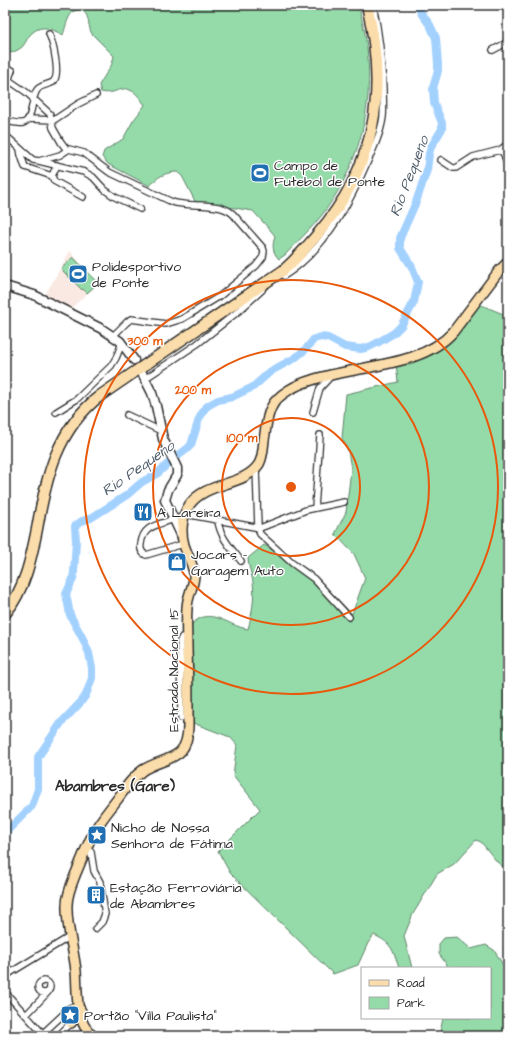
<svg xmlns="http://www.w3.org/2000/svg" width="513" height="1041" viewBox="0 0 513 1041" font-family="'Architects Daughter',sans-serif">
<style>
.built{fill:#fae9e3}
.green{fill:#94dba9;stroke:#60836a}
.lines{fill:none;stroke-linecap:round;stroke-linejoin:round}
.river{stroke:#a3d1fe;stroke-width:8}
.street-casing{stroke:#2b2b2b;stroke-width:8}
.secondary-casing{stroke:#2b2b2b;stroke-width:11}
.primary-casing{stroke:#2b2b2b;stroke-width:12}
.highway-casing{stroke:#2b2b2b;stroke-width:13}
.street{stroke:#fff;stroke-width:5.5}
.secondary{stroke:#fff;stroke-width:8}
.primary{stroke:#fbddab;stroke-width:9}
.highway{stroke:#fbddab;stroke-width:10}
.ring{fill:none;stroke:#e8590c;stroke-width:2}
.labels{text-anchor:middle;stroke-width:3;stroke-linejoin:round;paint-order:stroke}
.poi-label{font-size:14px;fill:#2b2b2b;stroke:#fff;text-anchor:start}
.street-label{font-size:14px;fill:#2b2b2b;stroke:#fff}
.water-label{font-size:15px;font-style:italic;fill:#4f5d6a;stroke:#fff}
.neighbourhood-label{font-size:15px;font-weight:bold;fill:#2b2b2b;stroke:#fff}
.centre{fill:#e8590c;stroke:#fff;stroke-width:2}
.ring-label{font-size:12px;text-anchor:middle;font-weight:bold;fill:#e8590c;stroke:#fff;stroke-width:3;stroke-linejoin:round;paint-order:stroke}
</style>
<rect width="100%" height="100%" fill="#fff"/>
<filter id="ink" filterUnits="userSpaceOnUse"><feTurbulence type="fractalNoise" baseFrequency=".025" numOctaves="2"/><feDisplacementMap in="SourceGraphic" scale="8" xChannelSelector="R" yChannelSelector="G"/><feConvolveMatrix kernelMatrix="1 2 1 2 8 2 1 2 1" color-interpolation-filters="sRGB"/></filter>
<g filter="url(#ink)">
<path class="built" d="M70 251 97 282 95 287 69 310 44 297Z"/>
<path class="green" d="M5 5H358C380 78 368 154 322 215 311 229 297 242 285 255L279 259C272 252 272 245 275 236L272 232 253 211 205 203H196L182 176 177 172C166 172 156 177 150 186L108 164 102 157 104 151 123 139 133 121 145 105C141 100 137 93 132 91 121 84 115 96 101 92L99 85 112 64 114 56 92 34C89 29 89 22 87 16 86 13 83 11 80 10 68 9 66 27 63 35 50 28 40 23 29 36 27 39 25 44 22 47 17 51 12 53 5 54Z
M73 257 96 281V285L87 293 83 289 82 290 61 269Z
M479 304 508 316V870L498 863 481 842 476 840 454 864 437 874 413 914 404 936 412 968H399C393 950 392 943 374 935L368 943 358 965 333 974 230 873 218 851 260 809 233 775 237 745 230 737 193 723 191 625C210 605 227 626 248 629 252 614 255 598 253 582 252 574 248 567 248 558L264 545 310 571 352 614 365 578 354 554 335 534 346 512 351 469 348 451 342 438 346 394 398 382 396 364 427 354Z
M457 937 471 949 486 945 494 950 508 973V1036H443L441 1028 443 1018H490V968H449L439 954V944L444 938Z"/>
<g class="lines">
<path class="river" d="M5 833 32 806 38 789V757L61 723 81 702 86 695 92 678V668L89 653 83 639 70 615 68 604 66 594 73 579 74 572 76 541 75 526 82 521 91 518 127 495 142 482 158 473 170 462 187 449 191 445 199 419 205 408 209 405 218 400 232 397 253 387 271 371 295 358 306 349 314 339 321 337 328 338 345 347 361 349 369 347 377 343 394 333 401 326 414 302 418 282 412 267 400 248V238L416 202 427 170 429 154 431 147 442 129V123L434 103 433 88 438 71V64L436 38 430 25 421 13 418 5"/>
<g class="street-casing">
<path id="street" d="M493 50 508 42
M12 70 9 78 10 81 26 92 50 114 53 128 61 142 67 150
M29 119 54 120 78 104 96 95
M5 121C11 122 18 124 23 123 33 121 31 98 37 90 40 85 48 85 53 82 61 75 53 43 49 34
M5 135 33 160 39 161 84 172 93 177 105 190 115 197 140 209
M20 149 21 155 25 167 52 176
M500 150 508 144
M441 160 453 168H456L473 157 500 150C507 154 506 164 508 171
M39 161 60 155 69 149 84 153 109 172 172 202C190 208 219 201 233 214L263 248 264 251 263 257 256 266 220 296 182 319 166 324 131 319 127 322 113 336
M57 165 52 176 54 181 83 197
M284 276C323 251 348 207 366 165 373 150 381 133 383 117 384 108 383 98 383 89 382 61 379 33 373 5
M146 378 197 344 241 309 262 290
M56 412 77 399 111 366 116 358 122 343
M313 412 320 388 331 376
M127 415 161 431
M256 467 258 528 260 534 292 563 314 579 349 617
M315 508 320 435
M185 514 260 528 306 510 344 502
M174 519C158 525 143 525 141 544 140 549 142 553 146 555L183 544
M218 521C220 537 232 549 241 561
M181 718 180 641 182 637H187
M86 847 91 852 94 871 100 882 105 914 102 922 95 929
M5 976 71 936
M38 987a6 6 0 1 1 12 0a6 6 0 1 1-12 0Z
M5 992 43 1034
M26 1015 48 992
M41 1035 67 1011
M58 1036 71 1023"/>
</g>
<g class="secondary-casing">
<path id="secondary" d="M5 286 34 295 102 329 120 341 134 360
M140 369 152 393 156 406 163 439 177 468V475L168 490 165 500 182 537"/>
</g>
<g class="primary-casing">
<path id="primary" d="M67 1011 72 1009 81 1011 82 1014
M71 1023 80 1009
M93 1036C74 1021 78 993 76 971 74 950 66 926 67 905 67 894 72 883 76 873 82 859 87 845 94 832 101 819 111 808 119 797 126 787 133 777 143 770 166 756 188 762 188 726 188 701 188 676 187 650 187 636 186 622 187 608 187 596 195 585 194 573 192 563 187 554 184 545 180 531 182 515 190 504 207 481 244 487 259 464 263 457 263 448 264 440 266 430 266 418 271 408 277 394 298 384 312 380 356 365 421 368 453 332L499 271 508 262"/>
</g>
<g class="highway-casing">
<path id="highway" d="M5 614C25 589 31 559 37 529 46 477 57 429 101 395L284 270C296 259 307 247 317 235 376 166 388 92 367 5"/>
</g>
<use href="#street" class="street"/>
<use href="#secondary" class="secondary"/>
<use href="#primary" class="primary"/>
<use href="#highway" class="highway"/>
</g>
</g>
<g class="ring">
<circle cx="291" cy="487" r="69"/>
<circle cx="291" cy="487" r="138"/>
<circle cx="291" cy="487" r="207"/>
</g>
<defs>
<g id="stadium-square" transform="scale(1)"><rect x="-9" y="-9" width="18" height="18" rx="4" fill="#1f6fb2" stroke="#fff"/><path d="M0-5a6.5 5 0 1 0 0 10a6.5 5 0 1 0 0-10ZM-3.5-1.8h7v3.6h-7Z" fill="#fff"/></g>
<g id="restaurant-square" transform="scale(1)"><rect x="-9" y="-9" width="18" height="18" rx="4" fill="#1f6fb2" stroke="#fff"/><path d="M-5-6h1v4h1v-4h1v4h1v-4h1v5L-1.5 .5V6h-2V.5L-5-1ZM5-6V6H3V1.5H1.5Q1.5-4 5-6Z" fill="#fff"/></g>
<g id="shop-square" transform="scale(1)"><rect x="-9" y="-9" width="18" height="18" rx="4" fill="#1f6fb2" stroke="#fff"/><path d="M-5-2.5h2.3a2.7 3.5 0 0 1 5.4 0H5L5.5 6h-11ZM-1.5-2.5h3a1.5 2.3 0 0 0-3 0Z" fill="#fff"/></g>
<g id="sight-square" transform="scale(1)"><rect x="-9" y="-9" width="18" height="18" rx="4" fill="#1f6fb2" stroke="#fff"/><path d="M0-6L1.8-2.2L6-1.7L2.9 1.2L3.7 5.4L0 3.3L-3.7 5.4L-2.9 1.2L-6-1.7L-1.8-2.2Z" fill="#fff"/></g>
<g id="building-square" transform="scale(1)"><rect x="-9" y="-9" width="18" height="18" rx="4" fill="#1f6fb2" stroke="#fff"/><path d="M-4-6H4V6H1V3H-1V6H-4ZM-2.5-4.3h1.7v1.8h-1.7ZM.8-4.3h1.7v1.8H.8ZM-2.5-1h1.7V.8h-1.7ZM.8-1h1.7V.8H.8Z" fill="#fff"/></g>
</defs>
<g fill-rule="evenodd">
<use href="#stadium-square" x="260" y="173"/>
<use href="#stadium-square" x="78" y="274"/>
<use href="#restaurant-square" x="143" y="512"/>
<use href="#shop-square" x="177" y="562"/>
<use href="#sight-square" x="97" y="835"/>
<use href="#building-square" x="96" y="895"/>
<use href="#sight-square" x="70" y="1015"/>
</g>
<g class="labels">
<g class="poi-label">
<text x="274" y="170">Campo de<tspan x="274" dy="16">Futebol de Ponte</tspan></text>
<text x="92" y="271">Polidesportivo<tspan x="92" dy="16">de Ponte</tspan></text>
<text x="157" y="517">A Lareira</text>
<text x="191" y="559">Jocars -<tspan x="191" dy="16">Garagem Auto</tspan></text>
<text x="111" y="832">Nicho de Nossa<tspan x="111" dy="16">Senhora de Fátima</tspan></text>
<text x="110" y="892">Estação Ferroviária<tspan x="110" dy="16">de Abambres</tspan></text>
<text x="84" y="1020">Portão "Villa Paulista"</text>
</g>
<g class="street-label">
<text transform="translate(173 670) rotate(-90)" y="5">Estrada Nacional 15</text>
</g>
<g class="water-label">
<text transform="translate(409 176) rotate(-69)" y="5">Rio Pequeno</text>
<text transform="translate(138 468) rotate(-35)" y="5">Rio Pequeno</text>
</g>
<g class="neighbourhood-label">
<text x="115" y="791">Abambres (Gare)</text>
</g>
</g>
<circle cx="291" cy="487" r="6" class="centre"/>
<g class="ring-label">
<text x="145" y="345">300 m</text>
<text x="193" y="394">200 m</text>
<text x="242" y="442">100 m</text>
</g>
<rect width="513" height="1041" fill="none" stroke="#fff" stroke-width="20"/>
<rect x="10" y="10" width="493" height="1021" fill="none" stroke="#2b2b2b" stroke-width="1.5" filter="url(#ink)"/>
<rect x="361" y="967" width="130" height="52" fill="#ffffff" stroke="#aaaaaa"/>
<rect x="369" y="980" width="20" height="6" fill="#fbddab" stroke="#aaaaaa"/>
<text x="397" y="987" font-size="12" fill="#2b2b2b">Road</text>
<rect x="369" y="997" width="20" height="12" fill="#94dba9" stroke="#aaaaaa"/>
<text x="397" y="1007" font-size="12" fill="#2b2b2b">Park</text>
</svg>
